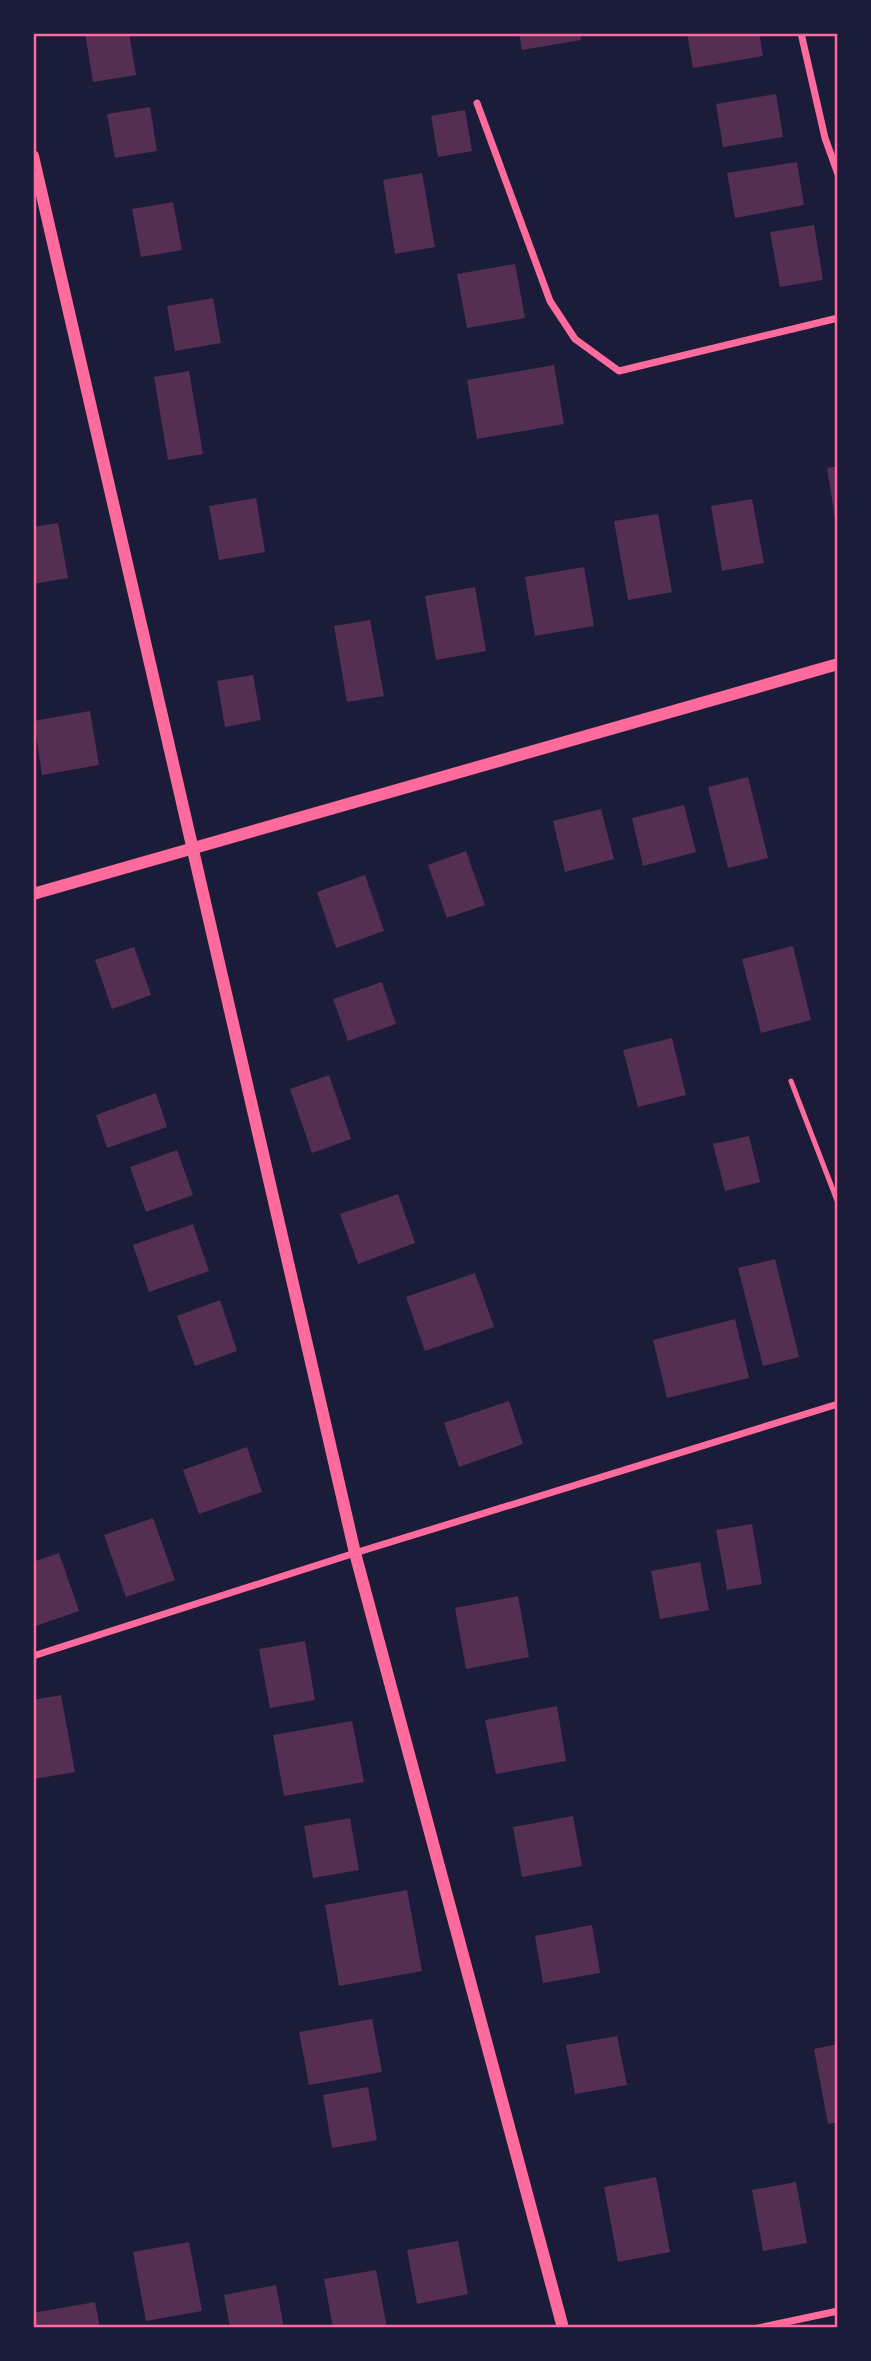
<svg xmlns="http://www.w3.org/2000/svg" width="871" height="2361" viewBox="0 0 871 2361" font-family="Commissioner,sans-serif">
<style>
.building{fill:#542f53}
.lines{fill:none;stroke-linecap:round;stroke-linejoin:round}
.service{stroke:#ff6b9d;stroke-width:5}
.minor{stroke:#ff6b9d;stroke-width:7}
.tertiary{stroke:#ff6b9d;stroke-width:12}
.neatline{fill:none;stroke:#ff6b9d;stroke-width:2.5}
</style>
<rect width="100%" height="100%" fill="#1b1b3a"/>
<path class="building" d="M85 33H129L136 75 93 82Z
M519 33H580L581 40 522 50Z
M687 33H759L763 56 693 68Z
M776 94 783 137 723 147 716 104Z
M150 107 157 151 115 158 107 114Z
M465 110 472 151 438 157 431 116Z
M797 162 804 205 735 218 727 173Z
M422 173 435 247 395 254 383 180Z
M173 202 182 250 141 257 132 209Z
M814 225 823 280 780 287 770 232Z
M515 264 525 318 467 328 457 274Z
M213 298 221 343 175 351 167 306Z
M554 365 564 424 477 439 467 380Z
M189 371 203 454 168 460 154 377Z
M838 466V524H836L827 468Z
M256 498 265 552 219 560 209 506Z
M752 499 764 563 722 571 711 506Z
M658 514 672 592 628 600 614 521Z
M58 523 68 578 33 584V527Z
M584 567 594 626 535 636 525 577Z
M475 587 486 651 436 660 425 596Z
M370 620 384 696 347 702 334 626Z
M253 675 261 720 225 727 217 681Z
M90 711 99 765 42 775 34 721Z
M748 777 768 858 728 868 708 787Z
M684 805 696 852 643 866 632 818Z
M601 809 614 859 565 872 553 821Z
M466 851 485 905 447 918 428 865Z
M365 875 384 931 336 948 317 892Z
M793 946 811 1020 761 1033 742 959Z
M134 947 151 995 112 1009 95 960Z
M382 982 396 1024 348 1041 333 999Z
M672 1038 686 1095 638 1107 623 1050Z
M329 1075 351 1139 312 1153 290 1089Z
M156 1093 167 1127 107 1148 96 1115Z
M749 1136 760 1182 725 1191 713 1144Z
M177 1150 193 1195 146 1212 130 1167Z
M398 1194 415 1243 358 1264 340 1214Z
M193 1224 209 1271 149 1292 133 1245Z
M775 1259 799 1357 763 1366 738 1268Z
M475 1273 494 1327 425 1351 406 1297Z
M220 1300 237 1351 195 1366 177 1316Z
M735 1319 749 1378 667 1398 653 1340Z
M509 1401 523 1444 459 1467 444 1423Z
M247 1447 262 1492 199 1514 183 1470Z
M153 1518 175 1580 126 1597 104 1535Z
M752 1524 762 1584 727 1590 716 1530Z
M59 1553 79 1611 33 1627V1562Z
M700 1562 709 1610 660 1619 651 1571Z
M518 1596 529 1657 466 1669 455 1608Z
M305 1641 315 1700 270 1708 259 1649Z
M61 1695 75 1772 34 1779 33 1700Z
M557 1706 566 1761 496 1774 485 1720Z
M352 1721 364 1782 284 1796 273 1735Z
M573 1816 582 1866 522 1877 513 1827Z
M350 1818 359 1870 313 1878 304 1826Z
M407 1890 422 1971 339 1986 325 1905Z
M592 1925 600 1973 543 1983 535 1936Z
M372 2019 382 2072 309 2085 299 2032Z
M617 2036 627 2085 575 2094 566 2045Z
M838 2044V2122L828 2124 814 2049Z
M368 2087 377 2140 332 2148 323 2095Z
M656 2177 670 2252 618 2262 604 2187Z
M796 2182 807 2243 763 2251 752 2190Z
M458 2241 468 2294 417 2304 407 2250Z
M189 2242 202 2311 146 2321 133 2252Z
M376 2270 387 2328H333L324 2279Z
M276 2285 284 2328H230L224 2295Z
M95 2302 100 2328H33V2313Z"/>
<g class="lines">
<path class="service" d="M791 1081 838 1203"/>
<path class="minor" d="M801 33 825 138 838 174
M477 103 550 301 575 339 619 371 838 318
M33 1656 355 1553 838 1404
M758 2328 838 2311"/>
<path class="tertiary" d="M33 156 355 1553 563 2328
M33 894 838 664"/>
</g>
<rect width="871" height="2361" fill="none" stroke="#1b1b3a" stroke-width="70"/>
<rect x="35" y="35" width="801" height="2291" class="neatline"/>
</svg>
